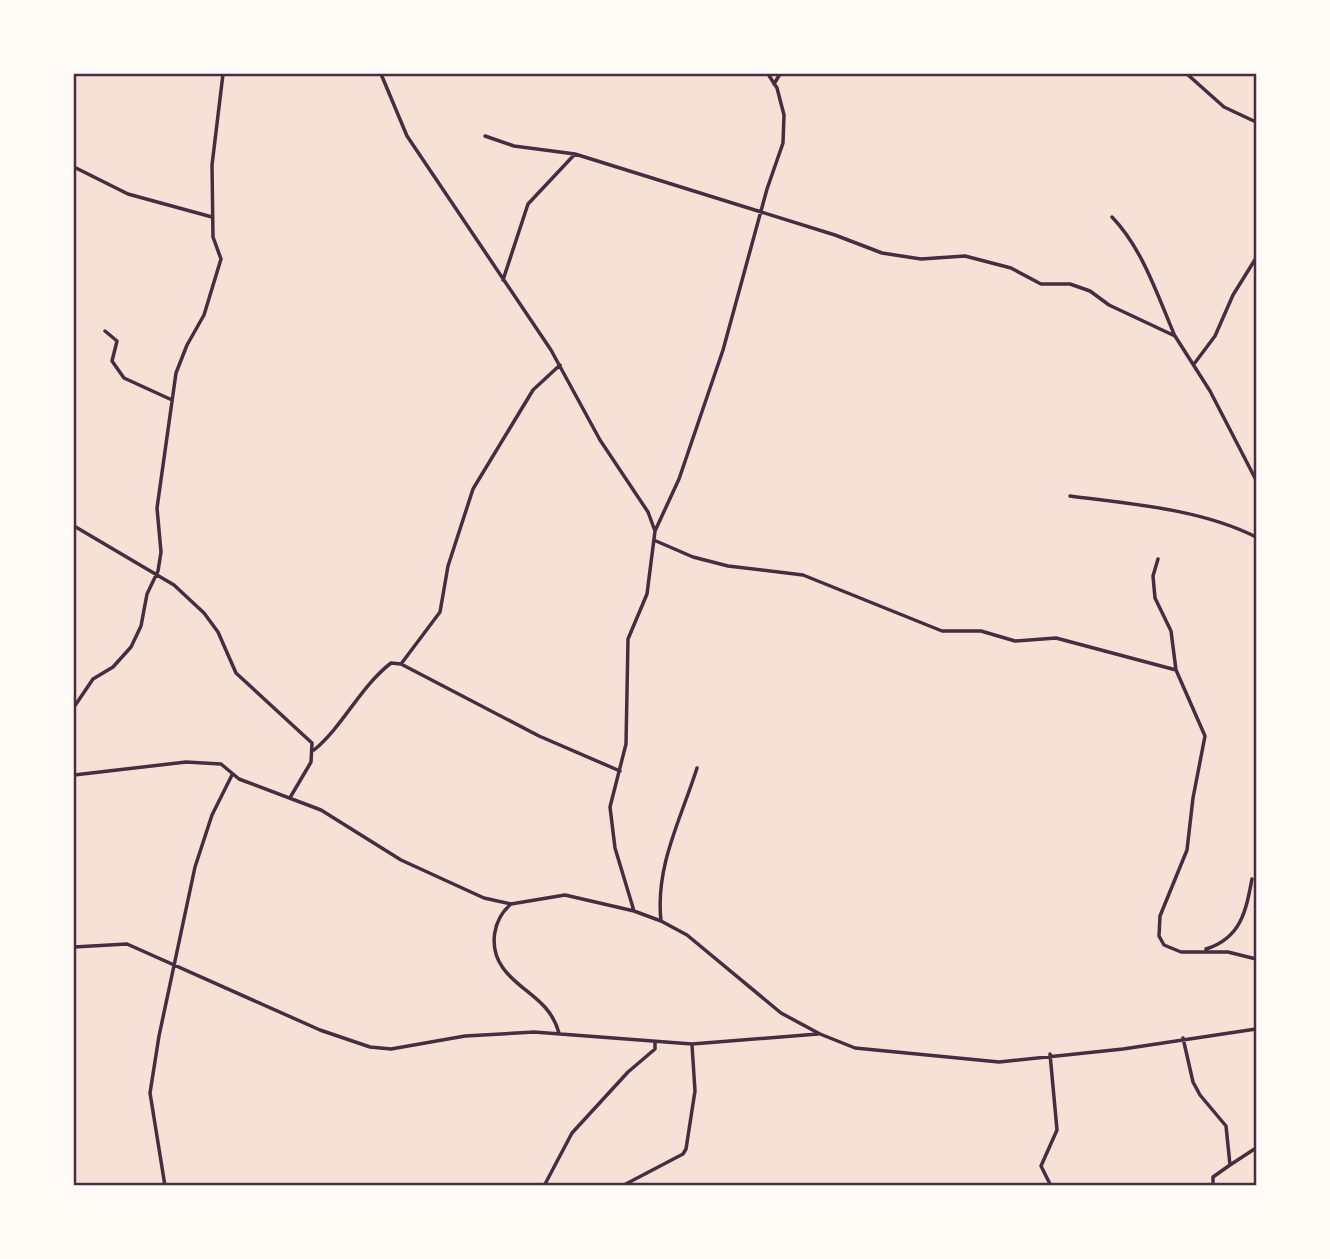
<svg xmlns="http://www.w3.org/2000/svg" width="1330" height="1259" viewBox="0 0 1330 1259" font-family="'Fira Sans',sans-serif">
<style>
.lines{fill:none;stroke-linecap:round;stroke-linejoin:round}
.minor{stroke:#4a2c40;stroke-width:3.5}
.neatline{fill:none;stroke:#4a2c40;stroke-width:2.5}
</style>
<rect width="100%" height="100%" fill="#f7e1d7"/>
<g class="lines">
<path class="minor" d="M381 74 407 136 551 350 600 440 648 512 655 531 647 594 628 639 626 744 610 807 615 848 634 911
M1187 74 1224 107 1256 122
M774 84 780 74
M485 136 514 146 575 154 835 235 882 253 921 259 965 256 1011 268 1041 284H1070L1090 291 1109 305 1175 336 1210 391 1256 480
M74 167 128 194 212 217
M1112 217C1142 248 1157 294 1174 334
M503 280 528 204 575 154
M105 331 117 341 112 361 124 378 172 400
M1194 364 1215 336 1233 295 1256 258
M1070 496C1131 504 1201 509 1256 537
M74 526 174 585 204 613 218 632 236 673 312 743 311 762 291 796
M655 531 679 479 723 350 767 189 783 143 784 115 777 88 768 74
M656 541 693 557 728 566 803 575 942 631H981L1015 641 1056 638 1176 670
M1158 559 1153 576 1155 598 1171 631 1176 670 1205 736 1193 798 1187 850 1160 916 1159 936 1164 945 1181 952H1228L1256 959
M401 664 539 736 620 771
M74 707 93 679 113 667 131 647 141 626 147 594 158 571 161 552 157 508 176 373 187 345 204 315 221 259 213 237 212 165 223 74
M314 750C344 725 359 688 391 663L401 664 440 612 448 566 473 489 533 390 560 365
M74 775 186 762 221 764 239 779 321 810 401 860 484 898 511 904 565 895 634 911 661 921 687 935 781 1013 820 1034 855 1048 999 1062 1123 1049 1256 1029
M511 904C493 919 488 947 503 968 519 991 550 999 559 1033
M661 921C655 866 681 819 697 768
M74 947 127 944 320 1030 370 1047 391 1049 465 1036 534 1032 692 1044 818 1034
M1206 949C1241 938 1246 911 1252 879
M1183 1038 1193 1082 1200 1095 1226 1126 1230 1165 1213 1177V1186
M1050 1054 1057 1130 1041 1166 1051 1186
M1230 1165 1256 1148
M165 1186 150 1093 159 1036 195 867 212 815 232 775
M544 1186 572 1133 628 1072 655 1049V1043
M622 1186 683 1154 686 1149 695 1091 692 1045"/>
</g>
<rect width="1330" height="1259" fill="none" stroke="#fffaf5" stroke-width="150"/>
<rect x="75" y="75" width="1180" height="1109" class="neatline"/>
</svg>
